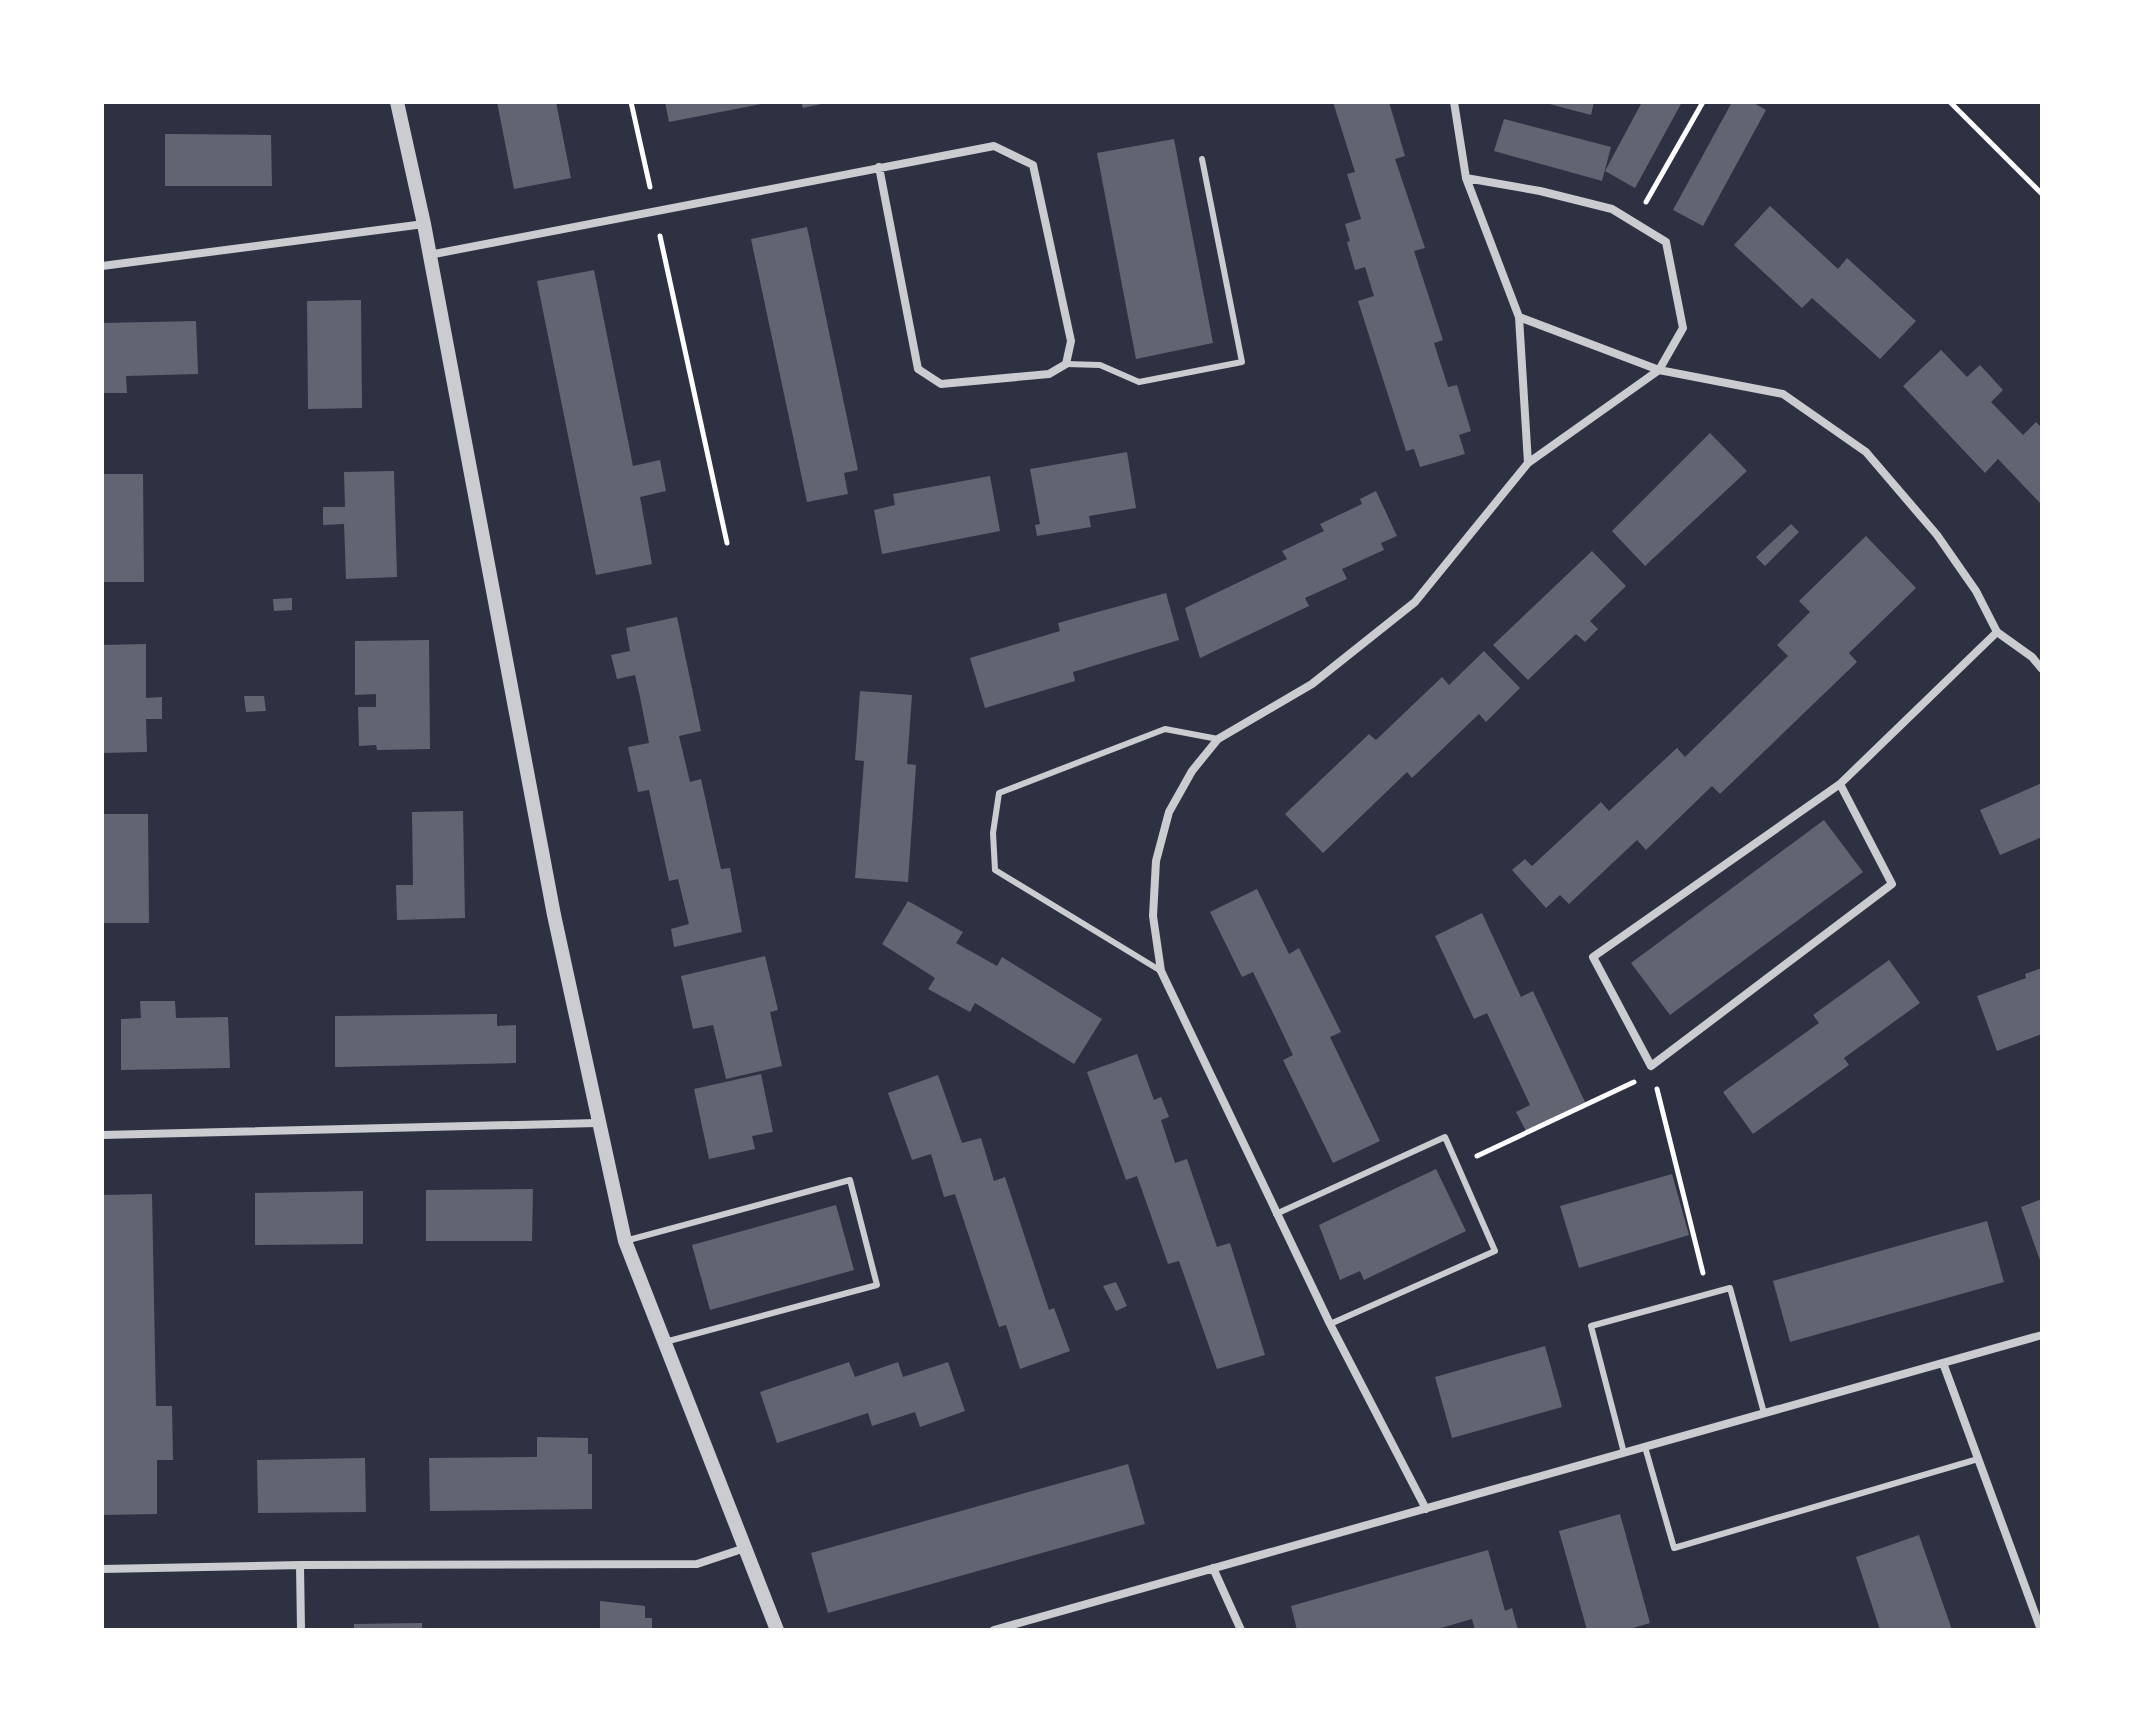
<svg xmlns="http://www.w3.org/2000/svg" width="2144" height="1732" viewBox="0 0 2144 1732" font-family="'Exo 2',sans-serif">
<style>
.building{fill:#626471}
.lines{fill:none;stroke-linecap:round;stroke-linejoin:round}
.path{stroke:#fff;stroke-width:5}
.service{stroke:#caccd0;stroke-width:6}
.minor{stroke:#caccd0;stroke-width:8}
.tertiary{stroke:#caccd0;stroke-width:14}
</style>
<rect width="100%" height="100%" fill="#2d3142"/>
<path class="building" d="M497 102H556L571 178 514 189Z
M665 102H767V103L669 122Z
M801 102H826V103L803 108Z
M1333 102H1389L1405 156 1395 159 1425 248 1414 251 1443 340 1434 343 1448 387 1457 385 1471 431 1459 435 1465 454 1420 467 1414 449 1406 451 1358 301 1374 296 1365 267 1355 270 1347 242 1350 241 1345 224 1361 219 1347 174 1355 172Z
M1542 102H1594L1591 115Z
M1642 102H1682L1635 188 1605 171Z
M1732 102H1752L1766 110 1703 226 1673 210Z
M1504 119 1611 147 1602 181 1494 151Z
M165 134 271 135 272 186H165Z
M1174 139 1213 343 1136 359 1097 153Z
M1770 206 1838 269 1847 258 1916 321 1880 359 1812 298 1802 308 1734 245Z
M807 227 858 470 844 473 848 494 807 502 751 239Z
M594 270 633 466 660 460 666 491 640 497 652 564 596 575 537 281Z
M361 300 362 408 308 409 307 301Z
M196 321 198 374 126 376 127 393H102V323Z
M1941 350 1967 377 1980 365 2003 390 1991 402 2023 435 2036 422 2042 428V505L1998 459 1985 473 1903 386Z
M1710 433 1747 471 1645 566 1612 531Z
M1127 452 1136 508 1089 516 1091 527 1037 536 1035 525 1040 524 1030 469Z
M394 471 397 577 346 579 344 524 323 525V507H345L344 472Z
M102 474H143L144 582H102Z
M990 476 1000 531 882 554 874 510 895 505 893 494Z
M1376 491 1397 536 1381 543 1384 550 1342 569 1347 579 1305 598 1309 606 1200 658 1185 608 1287 559 1282 551 1324 531 1320 524 1362 504 1360 499Z
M1791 524 1799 532 1765 566 1756 557Z
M1866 536 1916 588 1849 653 1857 662 1720 794 1712 786 1646 850 1637 840 1569 904 1560 895 1546 908 1512 870 1525 859 1532 866 1601 802 1609 811 1677 748 1685 757 1788 656 1777 645 1810 612 1799 601Z
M1592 551 1626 586 1590 621 1598 629 1585 642 1576 634 1528 680 1493 645Z
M1166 593 1179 640 1073 672 1075 681 985 708 970 658 1060 631 1058 623Z
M292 598V610L274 611 273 599Z
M677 617 701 731 679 736 690 782 701 779 721 869 730 868 742 932 674 947 671 929 689 924 678 879 669 881 649 790 638 792 628 747 649 743 640 697 635 675 617 679 611 655 630 651 626 628Z
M429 640 430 749 377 750 376 745 359 746 358 707H376V694L355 695V641Z
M146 644V698L162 697V719H146L147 752 102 753V645Z
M1484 651 1520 688 1486 722 1479 714 1412 778 1407 772 1323 853 1285 814 1369 734 1376 740 1442 677 1449 685Z
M860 691 912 695 907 764 916 765 908 882 855 878 864 761 855 760Z
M244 696H264L266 711 246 712Z
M2042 783V837L2000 855 1980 810Z
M463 811 465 918 397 920 396 885H413L412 812Z
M102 814H148L149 923H102Z
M1824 820 1863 872 1670 1015 1631 963Z
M1257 889 1289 954 1299 948 1341 1032 1330 1037 1380 1141 1333 1163 1283 1060 1293 1055 1273 1013 1253 972 1242 977 1210 912Z
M908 901 963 932 956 943 997 966 1002 957 1102 1019 1074 1064 975 1003 970 1012 928 989 935 978 882 944Z
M1482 913 1521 997 1533 991 1585 1102 1526 1131 1516 1112 1530 1105 1487 1013 1474 1019 1435 936Z
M765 956 778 1010 770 1012 782 1066 726 1079 713 1025 693 1029 681 976Z
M1889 960 1920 1003 1844 1058 1849 1065 1753 1134 1723 1092 1819 1023 1813 1015Z
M2042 968V1034L1997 1051 1977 996 2026 978 2025 974Z
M140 1001H175L176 1018 228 1017 230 1068 121 1070V1019L141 1018Z
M497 1014V1026L516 1025V1063L335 1067V1016Z
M1137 1054 1154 1100 1161 1097 1169 1117 1161 1120 1175 1163 1187 1159 1217 1247 1230 1243 1265 1355 1217 1369 1179 1261 1168 1264 1137 1176 1126 1180 1087 1072Z
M761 1074 773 1132 752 1136 755 1149 709 1159 694 1089Z
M938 1075 962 1143 981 1138 994 1181 1005 1177 1049 1310 1054 1308 1070 1351 1020 1369 1006 1325 999 1327 955 1194 944 1197 931 1154 912 1160 888 1093Z
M1436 1169 1466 1231 1364 1280 1360 1271 1340 1280 1319 1225Z
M1672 1174 1689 1235 1579 1268 1560 1206Z
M533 1189 532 1241H426V1190Z
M363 1191V1244L255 1245V1193Z
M152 1194 156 1406H172L173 1460H157V1514L104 1515 102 1195Z
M2042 1199V1263H2041L2021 1207Z
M836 1205 854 1270 710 1310 692 1245Z
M1987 1221 2004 1282 1790 1342 1773 1281Z
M1116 1282 1127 1306 1116 1311 1103 1286Z
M1545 1346 1562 1407 1452 1438 1435 1377Z
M849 1362 855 1377 898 1362 903 1377 948 1362 965 1411 920 1427 915 1412 872 1426 868 1413 777 1443 760 1392Z
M537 1437 588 1438V1454H592V1509L430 1511 429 1458 537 1457Z
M365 1458 366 1512 258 1513 257 1460Z
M1128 1464 1145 1524 828 1613 811 1553Z
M1620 1514 1650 1623 1626 1630H1587L1559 1531Z
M1919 1535 1952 1630H1880L1856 1557Z
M1488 1550 1505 1611 1512 1608 1518 1630H1475L1472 1619 1434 1630H1297L1291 1606Z
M600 1601 645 1606V1618H652V1630H600Z
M422 1623V1630H354V1624Z"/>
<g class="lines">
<path class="path" d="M631 102 650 187
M1950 102 2042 194
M1646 202 1703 102
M660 236 727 543
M1657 1089 1703 1273
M1477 1156 1634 1082"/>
<path class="service" d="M1066 364 1100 365 1139 382 1242 362 1202 159
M1161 971 995 870 993 833 999 793 1165 729 1218 739
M1276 1214 1445 1137 1495 1251 1330 1324
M625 1241 850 1180 877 1285 665 1342
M1645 1447 1674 1548 1978 1459
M1624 1453 1591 1326 1730 1288 1764 1413"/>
<path class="minor" d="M1466 178 1540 191 1612 209 1666 242 1683 328 1659 370 1528 463
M429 255 994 146 1033 165 1071 341 1066 364 1049 374 941 384 918 369 879 167
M102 266 424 224
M1519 317 1659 370 1783 394 1866 452 1937 535 1976 591 1997 632 2032 657 2042 669
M1840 784 1892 884 1651 1066 1593 957 1840 784 1997 632
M102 1135 597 1123
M1943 1363 2041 1630
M1426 1509 1330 1324 1161 971 1153 916 1156 861 1169 812 1192 771 1218 739 1312 684 1415 602 1528 463 1519 317 1466 178 1454 102
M300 1565 301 1630
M1213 1568 1241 1630
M102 1569 300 1565 697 1564 745 1548
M994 1630 2042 1335"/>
<path class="tertiary" d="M397 102 424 224 554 915 625 1241 777 1630"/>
</g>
<rect width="2144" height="1732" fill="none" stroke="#ffffff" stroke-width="208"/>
</svg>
